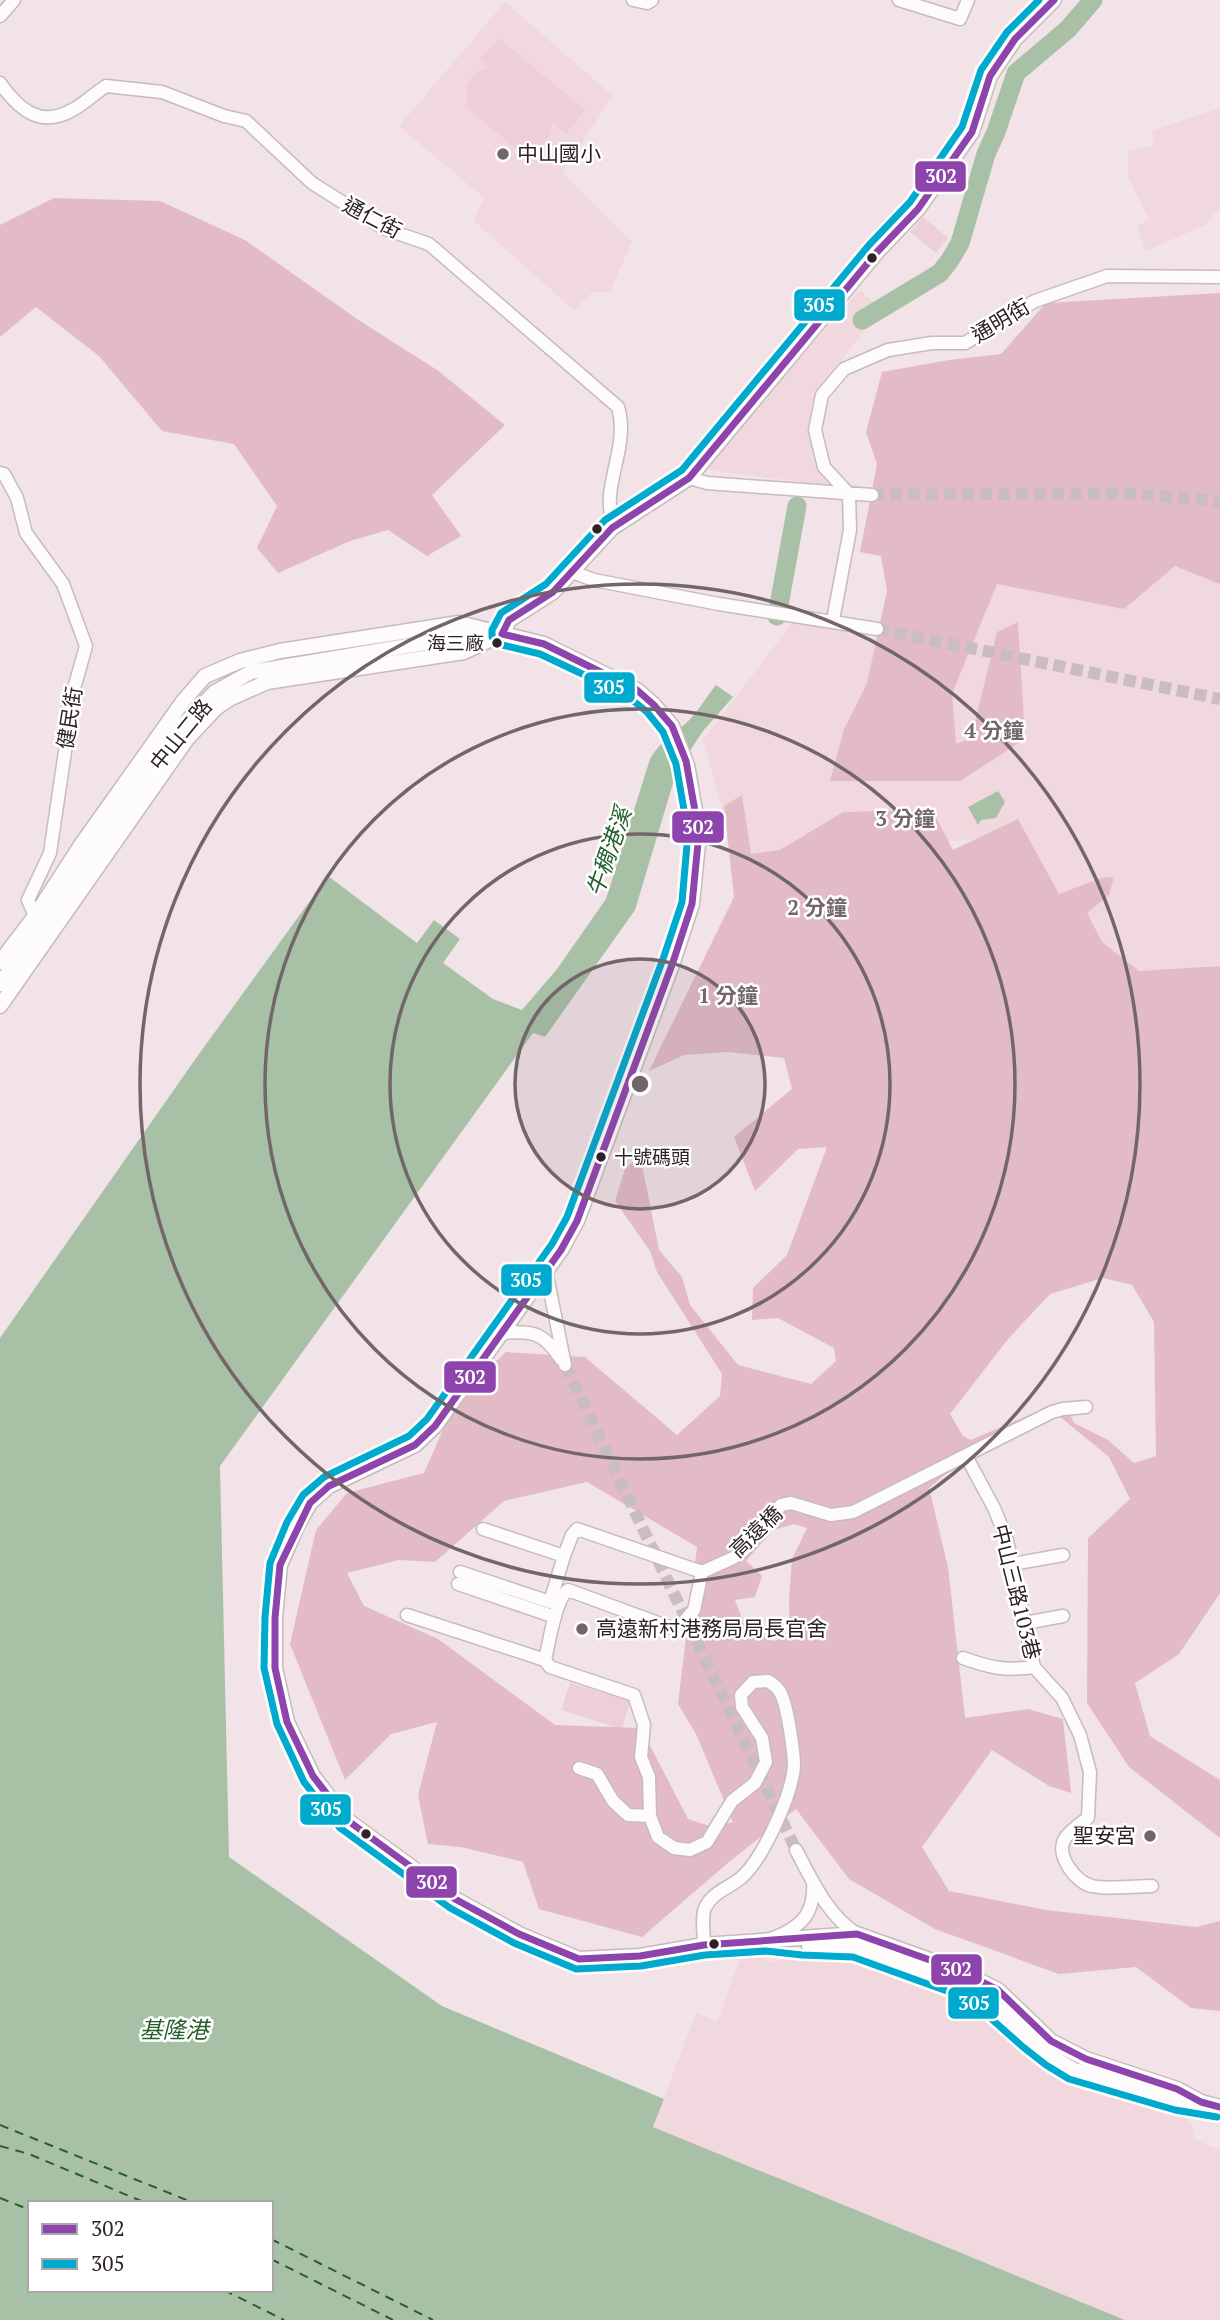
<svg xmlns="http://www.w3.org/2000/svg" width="1220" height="2320" viewBox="0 0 1220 2320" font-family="'PT Serif','Noto Sans TC',serif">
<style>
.built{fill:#f1d8df}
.green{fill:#eecfd8}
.forest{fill:#e2bbc7;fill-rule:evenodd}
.water{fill:#a8c1a6;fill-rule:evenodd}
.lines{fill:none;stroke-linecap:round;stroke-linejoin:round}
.river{stroke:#a8c1a6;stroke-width:19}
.ferry{stroke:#24602c;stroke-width:2;stroke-dasharray:9 7;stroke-linecap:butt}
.minor-tunnel{stroke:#cabdc0;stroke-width:12;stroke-dasharray:12 6;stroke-linecap:butt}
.minor-casing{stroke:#c6bbbe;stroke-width:15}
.tertiary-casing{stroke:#c6bbbe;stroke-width:17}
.minor{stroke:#fdfbfb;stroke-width:12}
.tertiary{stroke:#fdfbfb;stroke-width:14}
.bus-1-casing{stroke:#fff;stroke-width:12}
.bus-2-casing{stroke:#fff;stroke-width:12}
.bus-1{stroke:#8e44ad;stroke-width:7}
.bus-2{stroke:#00a9ce;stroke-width:7}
.ring{fill:none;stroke:#72666a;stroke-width:3.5}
.poi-dot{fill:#72666a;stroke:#fff;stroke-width:2.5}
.bus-dot{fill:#2d2326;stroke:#fff;stroke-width:2.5}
.labels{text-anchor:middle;stroke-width:5;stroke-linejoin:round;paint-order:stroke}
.bus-label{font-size:19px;fill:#2d2326;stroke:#fff;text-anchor:end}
.poi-label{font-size:21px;fill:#2d2326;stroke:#fff;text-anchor:start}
.street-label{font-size:21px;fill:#2d2326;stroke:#fff}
.water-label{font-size:23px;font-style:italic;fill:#24602c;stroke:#fff}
.centre{fill:#72666a;stroke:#fff;stroke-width:3.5}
.ring-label{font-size:21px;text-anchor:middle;font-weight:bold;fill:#72666a;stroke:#fff;stroke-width:5;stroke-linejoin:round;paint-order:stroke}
.line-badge{stroke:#fff;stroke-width:2.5}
.badge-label{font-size:19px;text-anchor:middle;font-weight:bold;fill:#fff}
</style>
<rect width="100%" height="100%" fill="#f1e3e7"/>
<path class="built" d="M505 2 613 96 562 173 632 241 610 292H593L574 310 473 220 484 198 399 126Z
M1220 108V207L1205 225 1146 251 1137 226 1149 219 1128 178V152L1153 145 1152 131Z
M860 290 881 308 816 394 810 430 838 487 700 469Z
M976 537 1220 574V987L1135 1002 1013 836 736 858 703 740 796 618 869 637 920 658Z
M743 1951 769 1961 855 1957 979 2002 1041 2063 1096 2088 1180 2113 1192 2126 1194 2139 1220 2150V2320H1125L653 2127 696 2013 717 2022Z"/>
<path class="green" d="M499 38 585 110 566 134 552 122C551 142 539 150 521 153L469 109C462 89 470 73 489 67L480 59Z
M923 217 948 238 936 253 910 232Z
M570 1683 630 1701 622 1729 561 1710Z"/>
<path class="forest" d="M54 198 160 201 245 240 357 319 437 370 505 425 432 495 461 536 427 556 388 530 350 541 278 573 257 548 277 506 234 444 162 431 99 356 36 307 0 337V225Z
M1220 293V584L1175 566 1124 609 997 584 952 694 956 744 971 738 997 632 1018 622 1025 739 960 781H830L844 729 867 683 887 591 881 556 860 552 877 464 866 432 882 372 949 360 1001 354 1046 303Z
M742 795 751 854 780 850 843 812 932 810 953 850 1018 819 1059 894 1101 878 1114 877 1109 895 1087 913 1102 942 1139 971 1220 966V1593L1179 1654 1135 1683 1150 1736 1220 1780V1838L1129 1767 1087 1703 1088 1538 1130 1499 1109 1457 1059 1416 959 1463 929 1488 948 1567 965 1718 1028 1709 1063 1719 1071 1793 1049 1786 992 1750 922 1847 949 1891 1046 1910 1196 1927 1220 1921V2011L1191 2008 1136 1967 1059 1974 935 1929 849 1879 796 1809 729 1862 642 1937 539 1909 523 1862 461 1847 428 1844 418 1795 437 1722 391 1734 345 1780 290 1644 316 1530 347 1493 424 1473 457 1398 506 1352 585 1357 677 1435 720 1396 722 1374 657 1272 650 1251 615 1201 625 1169 640 1155 659 1250 682 1277 690 1305 738 1365 811 1384 836 1361 834 1348 778 1318 752 1320 753 1288 787 1255 827 1147 798 1149 755 1191 734 1137 792 1089 784 1058 728 1052 684 1055 649 1071 734 897 724 806ZM1103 1278 1132 1285 1154 1322 1156 1456 1134 1463 1108 1440 1074 1423 1065 1403 1041 1410 971 1440 963 1436 950 1414 1008 1339 1050 1294ZM587 1482 697 1547 678 1704 696 1734 733 1822 713 1827 688 1819 641 1728 555 1725 438 1639 364 1606 347 1573 399 1560 435 1562 504 1501ZM794 1524 807 1528 792 1559 789 1600 790 1635 774 1641 746 1629 735 1600 755 1597 762 1576 746 1561 773 1530Z"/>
<path class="water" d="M716 685 733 697 703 731 677 770 635 910 545 1037 533 1033 220 1466 229 1857 442 2006 664 2099 653 2127 1125 2320H0V1338L199 1054 328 876 417 943 434 920 460 939 443 963 493 999 522 1010 557 969 606 899 650 759C662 740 669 737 685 724 697 714 706 697 716 685ZM30 2203H271V2290H30Z
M998 791 1005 802 996 818 981 820 978 825 968 807Z"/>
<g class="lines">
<path class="river" d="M862 320 940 273 950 260 960 243 986 154 996 132 1016 73 1068 29 1093 0
M777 616 797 506"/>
<path class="ferry" d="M0 2125 194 2203
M0 2146 29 2154 146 2203
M0 2198 30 2210
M271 2239 433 2320
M271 2259 393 2320
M224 2290 284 2320"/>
<path class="minor-tunnel" d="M872 495 1126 493 1220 501
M877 629 1220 699
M565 1365 796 1850"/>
<g class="minor-casing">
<path id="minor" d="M633 0 647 3 652 0
M899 0 960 19 968 0
M0 16 14 0
M0 83C19 110 41 129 74 109 85 103 95 93 106 86L162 92 224 116 246 121 312 183 385 229 429 244 618 407C627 437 613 465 610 495 609 505 611 517 612 528
M0 473 4 474 17 498 26 533 63 584 86 646 66 717 67 738 50 853 28 900 35 916 42 922
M689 478 707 483 872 495
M849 494 824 467 815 430 822 395 844 369 888 350 932 343H965L1035 301 1107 276 1220 277
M572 572 594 580 719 604 877 629
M833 620 850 530 849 494
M546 1271 565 1365
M503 1333C533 1330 544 1333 561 1359
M966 1456 994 1508 1007 1540 1034 1667 1062 1698 1080 1735 1090 1772 1088 1818C1080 1824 1069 1831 1064 1840 1056 1856 1076 1883 1092 1886 1110 1890 1134 1886 1152 1886
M483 1529 564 1556 572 1535 577 1529 702 1572 694 1610 677 1630 568 1590C555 1599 549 1644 545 1660L550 1667 634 1695 644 1725 641 1757 649 1777 650 1816 658 1837 674 1848 690 1850 707 1842 732 1801 755 1783 766 1762 762 1738 742 1707 741 1695 753 1682 768 1681C773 1684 777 1687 780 1692 787 1703 794 1752 794 1766 792 1795 763 1858 742 1877 730 1888 713 1891 705 1908 701 1917 704 1934 704 1945
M1013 1564 1063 1555
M460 1572 550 1602 564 1556
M702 1572 733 1558 744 1550 781 1505 791 1503 831 1515 853 1512 1052 1412 1063 1409 1086 1407
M458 1584 555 1617
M407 1615 545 1660
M1025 1623 1063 1616
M963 1658C991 1668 1005 1671 1034 1667
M579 1768 597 1774 613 1801 628 1815 650 1816
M796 1850C812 1880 827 1915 857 1934
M773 1938C802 1927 815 1913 813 1882"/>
</g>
<g class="tertiary-casing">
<path id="tertiary" d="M502 634 509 620 553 592 612 528 689 478 877 252 918 209 972 132 990 76 1015 39 1054 0
M0 962 35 916 81 845 184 700 205 676 240 661 280 651 459 623 544 644 637 690 654 705 672 726 687 765 699 833 692 904 673 962 577 1221 561 1250 435 1426 415 1445 329 1486 310 1503 297 1526 280 1565 275 1618V1668L287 1722 313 1776 347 1820 455 1899 519 1934 579 1959 640 1956 704 1945 857 1934 958 1970 998 1990 1051 2041 1086 2059 1177 2089 1201 2102
M0 984 183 725 215 692 251 672 461 637 493 635
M0 1006 187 739 216 708 231 698 267 682 464 652 502 634
M809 1946 855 1947 974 1990 1007 2017 1029 2039 1052 2057 1074 2070 1178 2100 1201 2102 1220 2107"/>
</g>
<use href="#minor" class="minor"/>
<use href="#tertiary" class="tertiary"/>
<g class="bus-1-casing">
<path id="bus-1" d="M502 634 544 644 637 690 654 705 672 726 686 761 699 833 692 904 673 962 577 1221 561 1250 435 1426 415 1445 329 1486 310 1503 280 1565 275 1618V1668L287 1722 313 1776 347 1820 455 1899 519 1934 579 1959 640 1956 704 1945 857 1934 958 1970 998 1990 1051 2041 1086 2059 1177 2089 1201 2102 1220 2107
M502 634 509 620 553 592 612 528 689 478 877 252 918 209 972 132 990 76 1015 39 1054 0"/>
</g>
<g class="bus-2-casing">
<path id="bus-2" d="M1039 0 1007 32 981 70 962 127 910 202 869 245 682 470 605 520 546 584 501 613 492 630V637L498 644 540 654 597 681 631 699 647 712 663 732 676 764 688 833 682 902 663 959 567 1217 552 1244 427 1419 409 1436 324 1477 303 1495 287 1522 270 1563 265 1617 264 1668 277 1724 304 1782 340 1828 450 1908 514 1943 576 1969 641 1966 705 1955 766 1951 802 1955 853 1957 969 1999 1023 2047 1046 2065 1069 2079 1175 2110 1217 2117"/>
</g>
<use href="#bus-1" class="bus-1"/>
<use href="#bus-2" class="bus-2"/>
</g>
<circle cx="640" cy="1084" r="125" fill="#72666a" fill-opacity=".12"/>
<g class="ring">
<circle cx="640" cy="1084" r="125"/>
<circle cx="640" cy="1084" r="250"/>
<circle cx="640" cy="1084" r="375"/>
<circle cx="640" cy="1084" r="500"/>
</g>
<g class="poi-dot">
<circle cx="503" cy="154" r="7"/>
<circle cx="582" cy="1629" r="7"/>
<circle cx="1150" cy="1836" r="7"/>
</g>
<g class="bus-dot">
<circle cx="872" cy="258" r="6"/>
<circle cx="597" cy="529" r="6"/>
<circle cx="497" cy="643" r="6"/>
<circle cx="601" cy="1157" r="6"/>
<circle cx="366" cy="1834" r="6"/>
<circle cx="714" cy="1944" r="6"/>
</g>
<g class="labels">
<g class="bus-label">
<text x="484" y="650">海三廠</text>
<text x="614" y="1164" text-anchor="start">十號碼頭</text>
</g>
<g class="poi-label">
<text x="517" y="161">中山國小</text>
<text x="596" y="1636">高遠新村港務局局長官舍</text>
<text x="1136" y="1843" text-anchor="end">聖安宮</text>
</g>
<g class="street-label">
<text transform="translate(372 218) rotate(28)" y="7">通仁街</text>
<text transform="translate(1001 321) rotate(-31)" y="7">通明街</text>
<text transform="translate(70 718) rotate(-81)" y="7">健民街</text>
<text transform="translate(181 735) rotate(-51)" y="7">中山二路</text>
<text transform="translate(756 1532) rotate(-44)" y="7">高遠橋</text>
<text transform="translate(1016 1592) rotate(76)" y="7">中山三路103巷</text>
</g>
<g class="water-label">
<text transform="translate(609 852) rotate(-71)" y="8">牛稠港溪</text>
<text x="174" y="2038">基隆港</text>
</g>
</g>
<circle cx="640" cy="1084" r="10" class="centre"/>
<g class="ring-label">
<text x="994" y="738">4 分鐘</text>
<text x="905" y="826">3 分鐘</text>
<text x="817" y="915">2 分鐘</text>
<text x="728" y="1003">1 分鐘</text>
</g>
<g class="line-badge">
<rect x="914" y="160" width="53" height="33" rx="7" fill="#8e44ad"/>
<rect x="793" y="288" width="53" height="34" rx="7" fill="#00a9ce"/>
<rect x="583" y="671" width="53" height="33" rx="7" fill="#00a9ce"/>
<rect x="671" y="810" width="54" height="34" rx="7" fill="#8e44ad"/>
<rect x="500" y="1263" width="53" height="34" rx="7" fill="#00a9ce"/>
<rect x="443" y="1360" width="54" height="34" rx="7" fill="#8e44ad"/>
<rect x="299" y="1793" width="53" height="33" rx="7" fill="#00a9ce"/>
<rect x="405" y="1865" width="53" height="34" rx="7" fill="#8e44ad"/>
<rect x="930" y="1953" width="53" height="33" rx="7" fill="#8e44ad"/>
<rect x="947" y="1986" width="53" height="34" rx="7" fill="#00a9ce"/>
</g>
<g class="badge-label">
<text x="941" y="183">302</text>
<text x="819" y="312">305</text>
<text x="609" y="694">305</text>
<text x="698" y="834">302</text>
<text x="526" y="1287">305</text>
<text x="470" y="1384">302</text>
<text x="326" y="1816">305</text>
<text x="432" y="1889">302</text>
<text x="956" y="1976">302</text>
<text x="974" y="2010">305</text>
</g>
<rect x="28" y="2201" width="245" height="91" fill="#ffffff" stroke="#aba7a8" stroke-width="2"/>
<rect x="42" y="2224" width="35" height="10" fill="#8e44ad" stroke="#aba7a8" stroke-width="2"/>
<text x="91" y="2236" font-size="21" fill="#2d2326">302</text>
<rect x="42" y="2259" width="35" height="10" fill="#00a9ce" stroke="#aba7a8" stroke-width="2"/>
<text x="91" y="2271" font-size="21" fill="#2d2326">305</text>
</svg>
